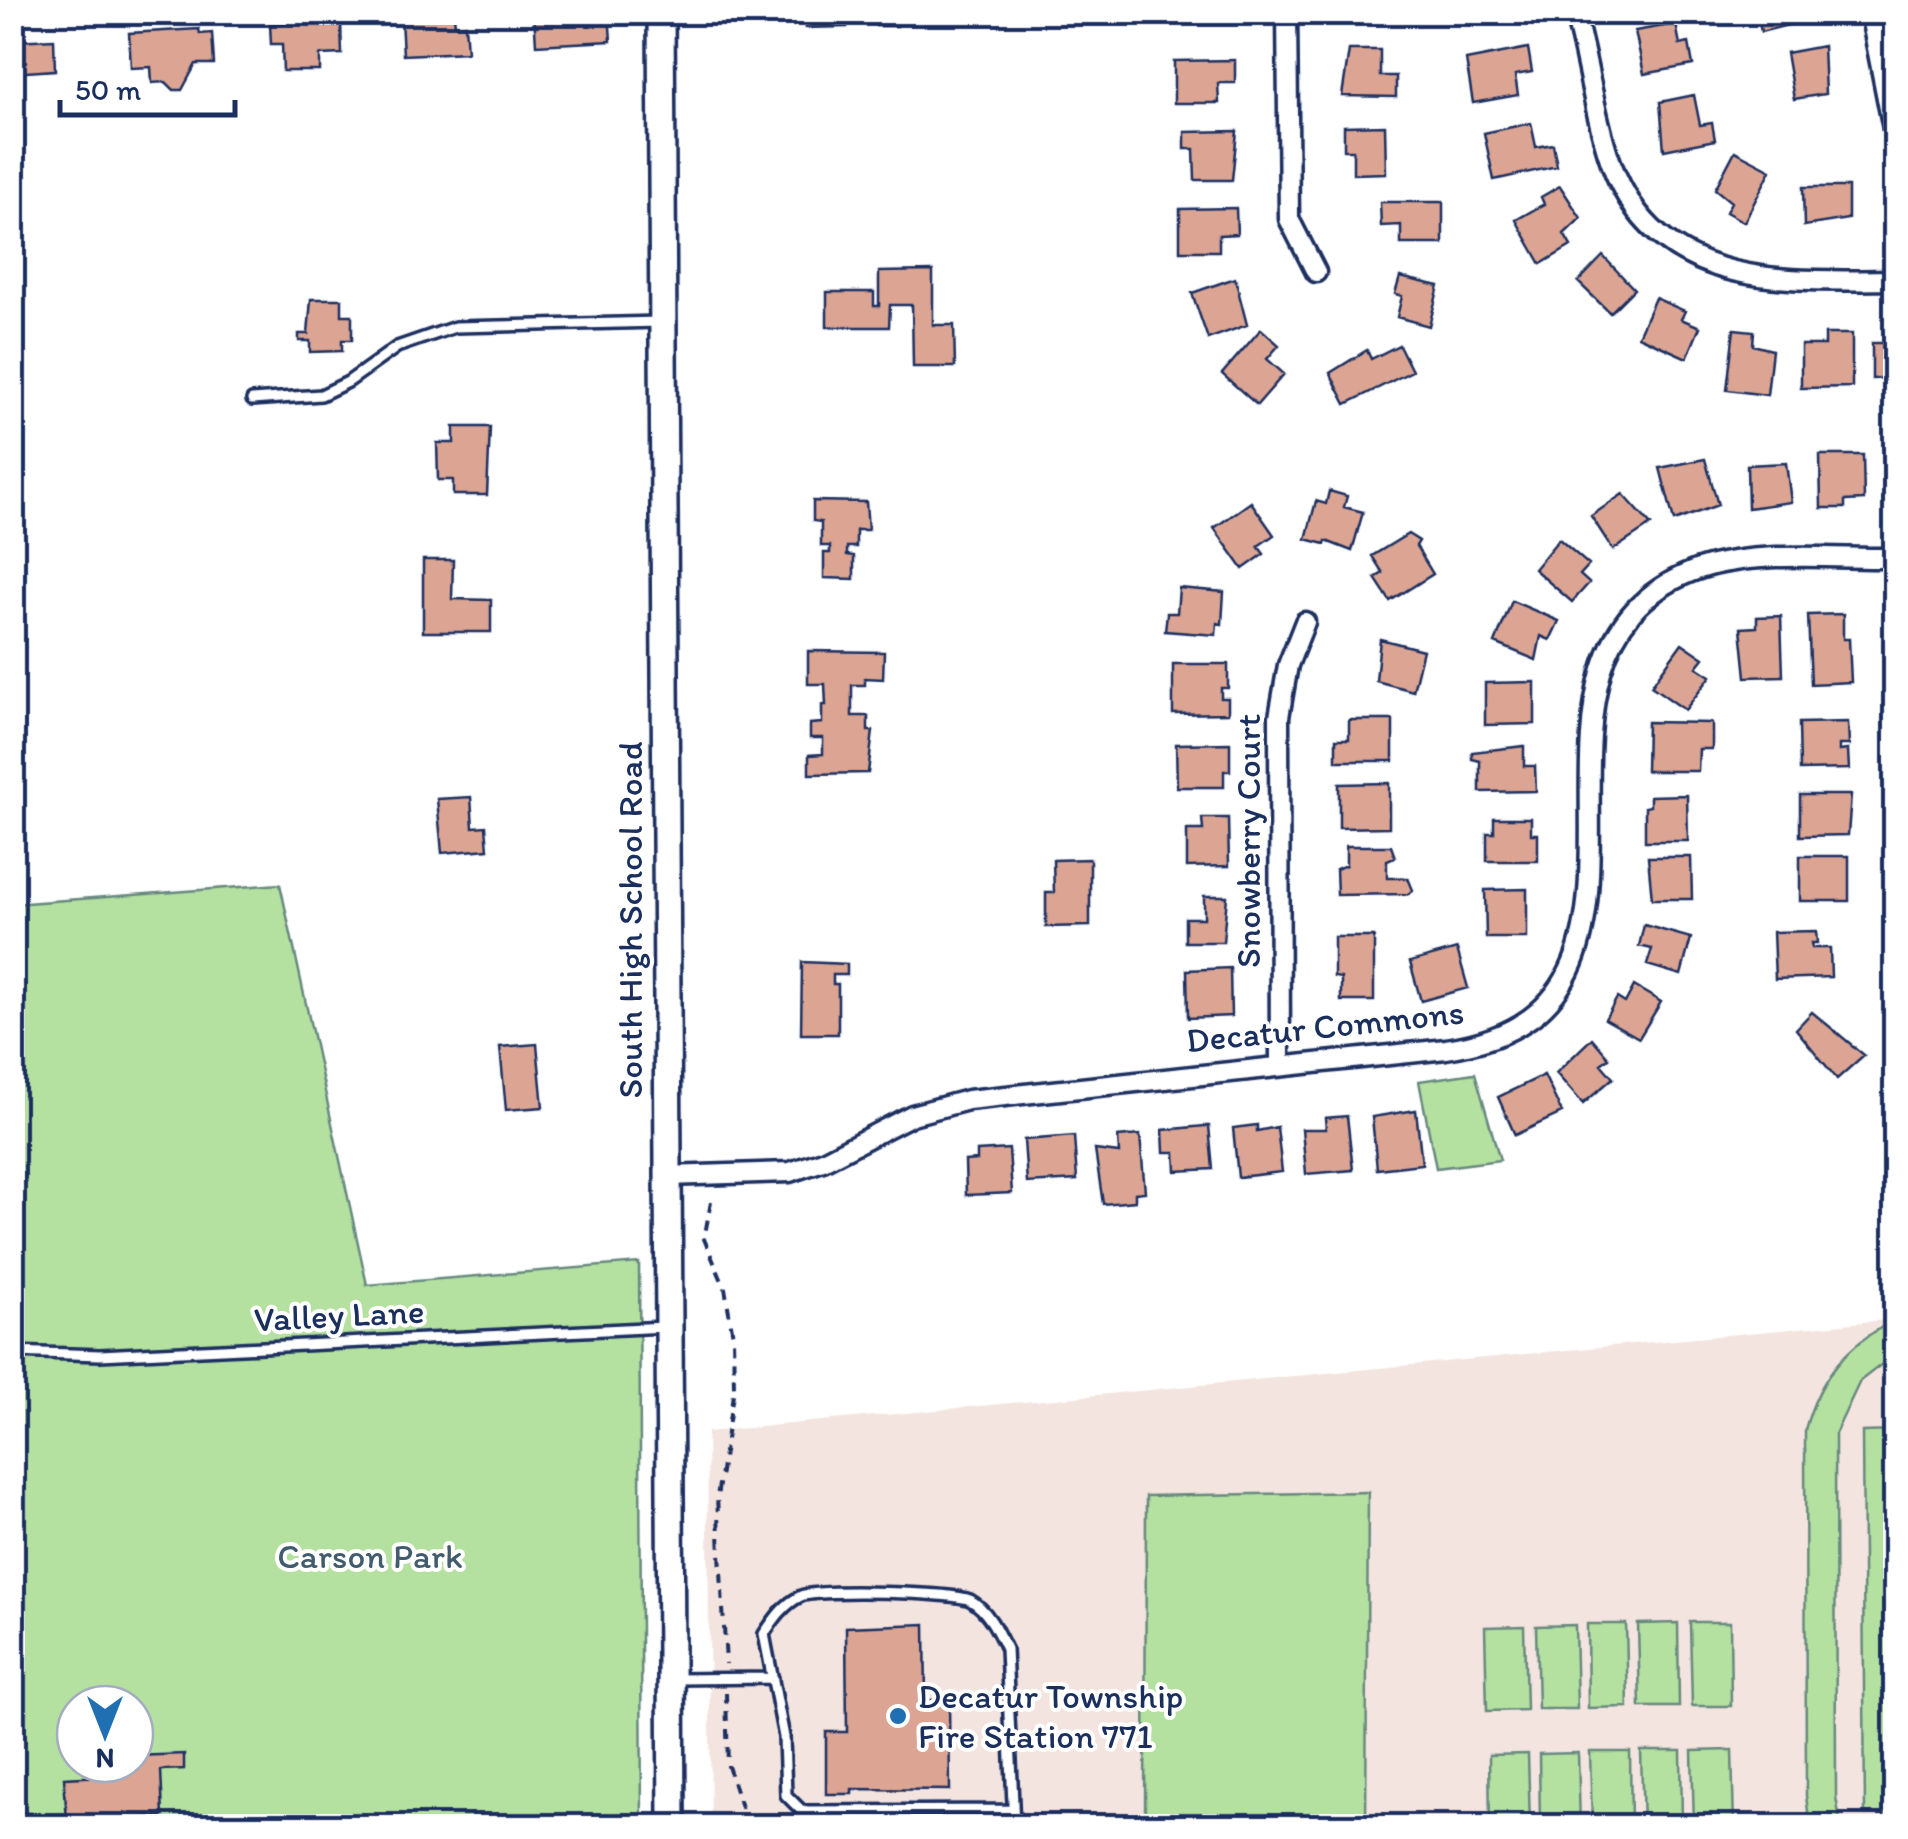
<svg xmlns="http://www.w3.org/2000/svg" width="1908" height="1839" viewBox="0 0 1908 1839" font-family="Itim,sans-serif">
<style>
.built{fill:#f4e4df}
.green{fill:#b4e1a0;stroke:#68887f;stroke-width:2.5;fill-rule:evenodd}
.building{fill:#dca593;stroke:#1b2f5e;stroke-width:2.5}
.lines{fill:none;stroke-linecap:round;stroke-linejoin:round}
.service-casing{stroke:#1b2f5e;stroke-width:16}
.minor-casing{stroke:#1b2f5e;stroke-width:25}
.secondary-casing{stroke:#1b2f5e;stroke-width:32}
.path{stroke:#1b2f5e;stroke-width:4;stroke-dasharray:10 8;stroke-linecap:butt}
.service{stroke:#fff;stroke-width:9}
.minor{stroke:#fff;stroke-width:18}
.secondary{stroke:#fff;stroke-width:25}
.poi-dot{fill:#1f6fb2;stroke:#fff;stroke-width:4}
.labels{text-anchor:middle;stroke-width:8;stroke-linejoin:round;paint-order:stroke}
.street-label{font-size:35px;fill:#1b2f5e;stroke:#fff}
.park-label{font-size:35px;fill:#415c6e;stroke:#fff}
.poi-label{font-size:35px;fill:#1b2f5e;stroke:#fff;text-anchor:start}
</style>
<rect width="100%" height="100%" fill="#fff"/>
<filter id="ink" filterUnits="userSpaceOnUse"><feTurbulence type="fractalNoise" baseFrequency=".01" numOctaves="2"/><feDisplacementMap in="SourceGraphic" scale="20" xChannelSelector="R" yChannelSelector="G"/><feConvolveMatrix kernelMatrix="1 2 1 2 8 2 1 2 1" color-interpolation-filters="sRGB"/></filter>
<g filter="url(#ink)">
<path class="built" d="M1895 1319V1826H711L707 1432Z"/>
<path class="green" d="M280 884 367 1285 639 1263 642 1826H13V904ZM75 1704H135V1764H75Z
M1475 1073 1500 1160 1436 1168 1419 1081Z
M1895 1320V1354L1860 1381 1835 1434 1836 1797 1841 1826H1810L1806 1796 1805 1430C1819 1377 1847 1344 1895 1320Z
M1895 1431V1814H1865L1862 1432Z
M1368 1492 1366 1826H1145L1146 1496Z
M1690 1622H1730L1731 1706H1692Z
M1678 1623 1679 1707H1640L1638 1624Z
M1587 1624H1626L1628 1707 1588 1708Z
M1575 1625 1577 1709H1538L1536 1626Z
M1524 1626 1526 1710 1487 1711 1485 1627Z
M1732 1750 1734 1826H1694L1692 1751Z
M1641 1751H1681L1682 1826H1643Z
M1590 1752H1630L1631 1826H1592Z
M1578 1753 1580 1826H1540L1539 1754Z
M1528 1754 1530 1826H1490L1489 1755Z"/>
<path class="building" d="M534 12H609L611 41 536 45Z
M805 12H847V27L805 28Z
M875 12H932V14L896 15 897 26H876Z
M1189 12H1235V19L1189 20Z
M1757 12H1796L1799 22 1761 32Z
M454 16 455 25 465 24 467 52 403 55 401 19Z
M341 22 342 54 320 55V71H283L282 44H271L270 24Z
M1676 24 1680 45 1689 43 1693 65 1644 74 1635 31Z
M199 29 200 34 212 33 214 64H196L182 90H174L166 82 152 83 151 67 131 68 129 33Z
M54 39 55 70 12 73V41Z
M1823 46 1825 94 1794 99 1786 53Z
M1528 48 1532 72 1515 75 1518 95 1473 103 1466 60Z
M1349 50H1380V76H1396V97L1342 96Z
M1235 60V83H1218L1219 103H1174V61Z
M1694 95 1700 125 1712 123 1715 140 1664 150 1660 102Z
M1531 123 1536 147 1553 144 1557 166 1494 180 1484 133Z
M1385 125 1386 173 1353 174V150H1344V126Z
M1237 131 1232 180H1195L1194 149H1185V132Z
M1735 151 1771 170 1744 222 1726 212 1731 202 1715 189Z
M1560 186 1581 218 1564 234 1571 246 1541 264 1516 220 1544 204 1541 197Z
M1803 187H1848V219L1804 226Z
M1380 202H1443V244H1401V225L1381 226Z
M1236 208 1237 234 1219 235V251H1180V209Z
M1603 256 1634 289 1610 313 1578 282Z
M933 271V325H954L955 367H913L912 305H890L889 327H827V292H874V306H879V272Z
M1400 277 1439 286 1429 326 1397 317 1402 296 1395 294Z
M1235 278 1247 325 1208 339 1192 293Z
M1655 298 1685 311 1681 319 1700 327 1687 358 1638 336Z
M311 299H342V315H352V340H342V351L310 352V341H299V334H308Z
M1261 329 1279 345 1267 359 1284 374 1257 405 1222 374Z
M1734 329 1754 331 1753 345 1772 350 1767 395 1727 390Z
M1825 334H1852V387L1801 388V345H1825Z
M1872 343H1896V378L1872 379Z
M1399 345 1412 371 1346 404 1330 373 1367 350 1371 359Z
M454 427H490L487 495H453V480H438L437 443H454Z
M1820 455H1863L1864 500 1845 501V508H1821Z
M1705 459 1718 505 1674 521 1660 468Z
M1786 463 1791 502 1748 508 1747 465Z
M1329 491 1347 496 1344 507 1363 512 1352 551 1326 541 1325 544 1306 539 1316 501 1326 504Z
M1623 494 1651 525 1613 550 1591 516Z
M813 501 866 502 868 530H856V547H847V555L854 556V579L824 578V553H830V546H821V522L813 521Z
M1251 502 1274 535 1258 546 1264 554 1243 569 1214 528Z
M1408 534 1419 541 1416 546 1433 574 1390 601 1375 578 1383 573 1372 556Z
M1559 539 1589 565 1580 575 1589 583 1572 602 1534 569Z
M423 560H453L452 599 491 600V632H423Z
M1179 588 1224 592 1222 624 1217 623 1216 635 1165 631 1167 613H1177Z
M1512 601 1559 621 1550 640 1541 636 1536 660 1495 643Z
M1843 614V639H1849L1851 682 1811 684 1808 615Z
M1781 616 1783 676 1746 677 1741 628 1757 627V617Z
M1380 639 1423 650 1413 691 1376 681Z
M1682 643 1704 658 1697 667 1711 676 1685 710 1651 686Z
M808 651 884 652 883 679 865 678V685H852V716H868V731H873L868 773 809 774V755L823 754V738H810V724L822 723V705H826L825 684H808Z
M1173 664H1228V688H1221V698H1228V713L1173 714Z
M1535 682V724L1485 725V683Z
M1349 720H1393V761H1336V739H1349Z
M1647 722 1712 723V749H1699L1698 771H1646Z
M1848 722 1849 745H1839V751L1848 750 1849 769 1800 770 1799 723Z
M1230 743V771H1224V787H1177L1176 744Z
M1524 746V766H1535L1536 791 1480 792V761L1472 759V752Z
M1389 783V827L1339 828V784Z
M1687 795 1688 841H1645V807L1650 806V796Z
M1800 795H1851L1848 835 1800 836Z
M471 797 473 827 486 826 488 849 442 853 437 799Z
M1202 818H1228L1229 866 1187 867V830H1203Z
M1494 818H1531V834H1538V861H1487V833H1494Z
M1346 846H1391L1395 857 1387 860V878H1408L1413 890 1408 894 1337 895 1336 869 1346 865Z
M1800 856H1849V901H1800Z
M1648 857H1691L1692 899H1652Z
M1090 859V926L1046 927V893H1054L1053 860Z
M1527 889V938H1486L1485 890Z
M1204 896H1227L1223 942H1185V918H1204Z
M1644 925 1691 938 1681 975 1647 965 1652 949 1639 946Z
M1816 931 1817 943H1811L1812 948H1830L1831 977 1775 979 1773 932Z
M1334 937H1374V1001H1341V978L1334 977Z
M1457 949 1468 988 1421 1001 1410 962Z
M802 962 847 964V975H833V984H838V1034H801Z
M1230 968 1231 1016 1188 1018 1187 970Z
M1634 986 1661 1002 1639 1038 1605 1019 1617 998 1625 1003Z
M1812 1012 1864 1055 1837 1079 1796 1029Z
M1592 1038 1609 1058 1601 1064 1613 1078 1583 1104 1556 1073Z
M537 1044 543 1107 506 1110 500 1047Z
M1884 1049H1896V1098L1887 1099Z
M1544 1075 1562 1113 1515 1135 1498 1097Z
M1416 1110 1422 1164 1377 1169 1372 1117Z
M1347 1116 1353 1170 1306 1174 1302 1129H1326L1325 1118Z
M1257 1125V1131L1277 1127 1282 1172 1238 1177 1233 1128Z
M1205 1126H1209L1213 1169 1176 1171 1175 1152H1164L1163 1130Z
M1140 1135 1145 1192 1135 1193V1201L1103 1204 1095 1150 1119 1153 1118 1137Z
M1074 1136 1077 1180 1027 1183 1024 1140Z
M1009 1149 1012 1193 966 1195 965 1161 977 1160V1151Z
M925 1624 926 1700H949L950 1790 852 1789V1794H826V1732H847L846 1627Z
M184 1754V1769L161 1770 163 1816 67 1821 64 1778 124 1775V1764H135V1756Z"/>
<g class="lines">
<g class="service-casing">
<path id="service" d="M252 400 321 395 348 382 397 347 455 327 660 322
M12 1352 100 1355 665 1327
M676 1679 773 1678
M1013 1810 802 1811 786 1795 784 1737 764 1634C774 1619 784 1604 801 1596 818 1589 953 1592 970 1600 988 1610 998 1632 1006 1649L1014 1826
M12 1819 33 1820V1826"/>
</g>
<g class="minor-casing">
<path id="minor" d="M1287 12 1289 219 1316 272
M1574 12C1588 59 1593 108 1608 154 1652 291 1780 281 1896 280
M1870 12 1896 144
M1280 1066 1279 717 1288 665 1305 622
M667 1176 790 1172 823 1161 912 1115 968 1100 1446 1049C1721 1009 1473 660 1691 572 1747 549 1835 559 1896 558"/>
</g>
<g class="secondary-casing">
<path id="secondary" d="M661 12 672 1826"/>
</g>
<path class="path" d="M711 1202 704 1239 725 1288 733 1336 734 1388 717 1497 726 1664
M726 1693 728 1766 747 1826"/>
<use href="#service" class="service"/>
<use href="#minor" class="minor"/>
<use href="#secondary" class="secondary"/>
</g>
</g>
<circle class="poi-dot" cx="898" cy="1716" r="10"/>
<g class="labels">
<g class="street-label">
<text transform="translate(1248 841) rotate(-90)" y="12">Snowberry Court</text>
<text transform="translate(630 920) rotate(-90)" y="12">South High School Road</text>
<text transform="translate(1325 1026) rotate(-6)" y="12">Decatur Commons</text>
<text transform="translate(339 1315) rotate(-3)" y="12">Valley Lane</text>
</g>
<g class="park-label">
<text x="370" y="1568">Carson Park</text>
</g>
<g class="poi-label">
<text x="918" y="1708">Decatur Township<tspan x="918" dy="40">Fire Station 771</tspan></text>
</g>
</g>
<rect width="1908" height="1839" fill="none" stroke="#fff" stroke-width="50"/>
<rect x="25" y="25" width="1858" height="1789" fill="none" stroke="#1b2f5e" stroke-width="4" filter="url(#ink)"/>
<g transform="translate(105 1734) rotate(180)"><circle r="48" fill="#ffffff" stroke="#a4acbf" stroke-width="2.5"/>
<path d="M0-8L18 38L0 25L-18 38Z" fill="#1f6fb2"/>
<text y="-15" font-size="28" font-weight="bold" text-anchor="middle" fill="#1b2f5e">N</text>
</g>
<path d="M60 100v15h175v-15" fill="none" stroke="#1b2f5e" stroke-width="5"/>
<text x="75" y="100" font-size="30" fill="#1b2f5e" stroke="#ffffff" stroke-width="8" paint-order="stroke">50 m</text>
</svg>
